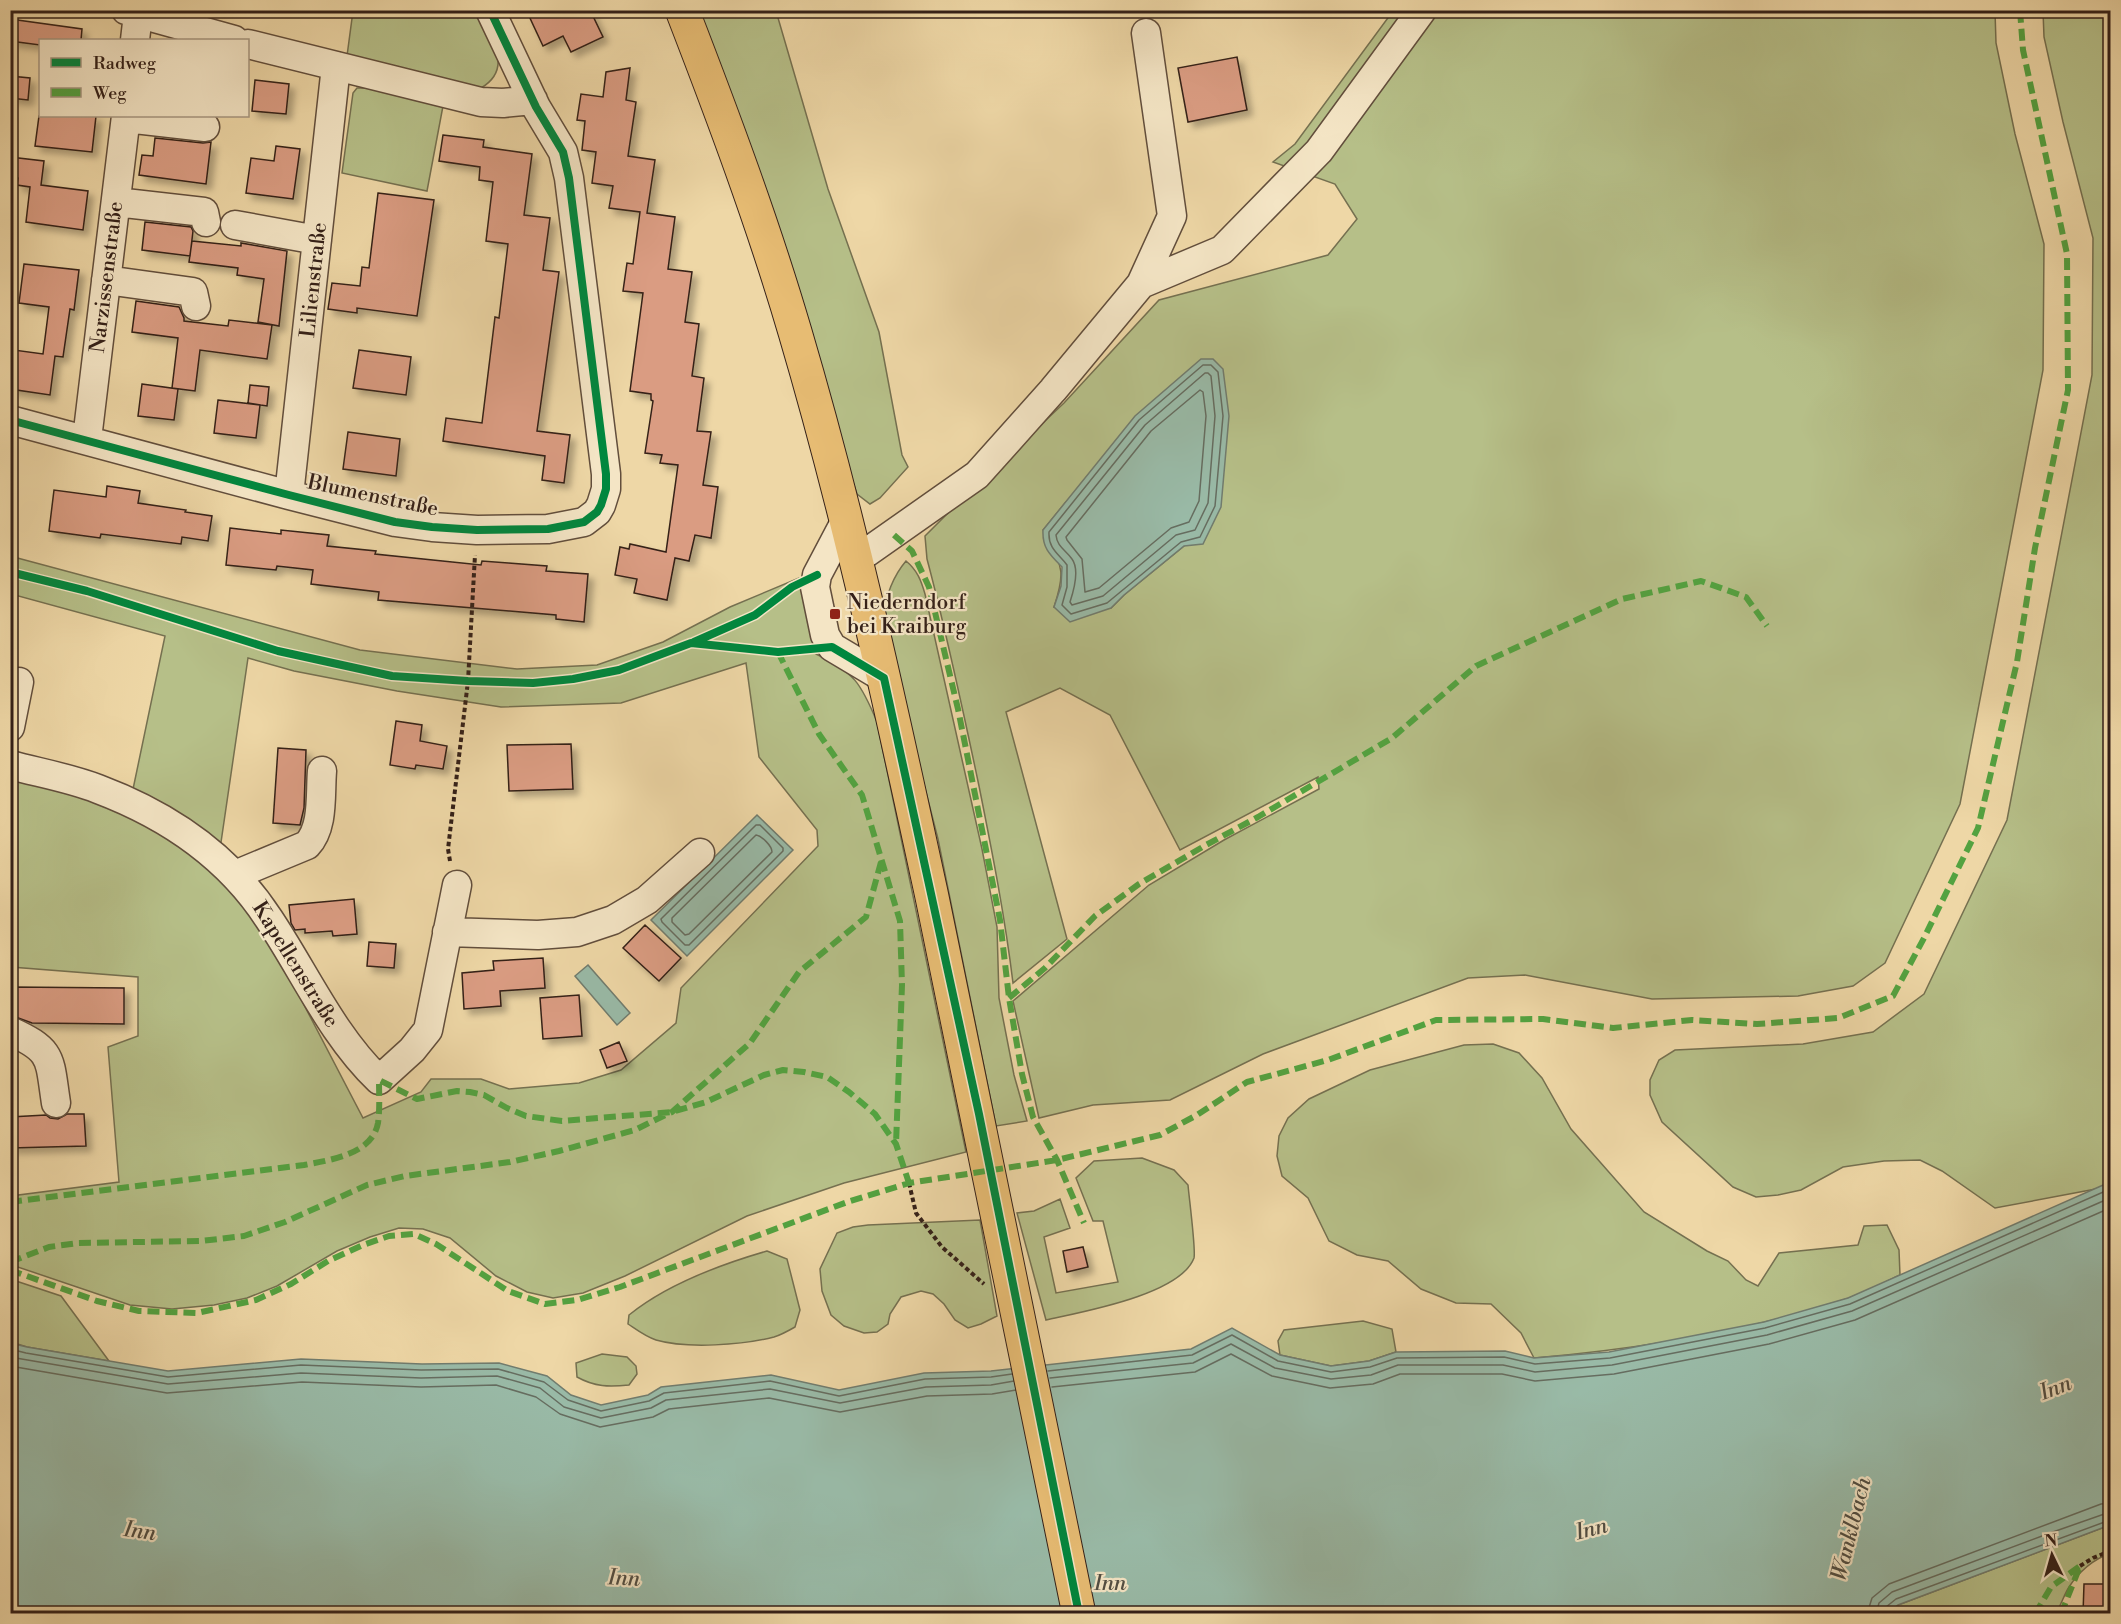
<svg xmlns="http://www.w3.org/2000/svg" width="2121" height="1624" viewBox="0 0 2121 1624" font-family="'Libre Bodoni',serif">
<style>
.green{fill:#b6bf88;stroke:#757050;stroke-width:1.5;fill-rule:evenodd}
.water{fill:#99baa7;stroke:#717c6e;stroke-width:1.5}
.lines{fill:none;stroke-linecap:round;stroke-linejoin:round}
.shore{stroke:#666d60;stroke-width:1.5}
.building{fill:#da9c82;stroke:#342018;stroke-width:1.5;filter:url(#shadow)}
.minor-casing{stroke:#624e3c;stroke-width:31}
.major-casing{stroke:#342018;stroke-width:35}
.path{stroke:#342018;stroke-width:4;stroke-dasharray:4.5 3;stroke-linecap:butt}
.minor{stroke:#f4e5c5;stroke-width:28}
.major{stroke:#e7bc73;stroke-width:33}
.quiet{stroke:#53a240;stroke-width:6;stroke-dasharray:12 6;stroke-linecap:butt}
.cycleway-casing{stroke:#f4e5c5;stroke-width:11}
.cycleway{stroke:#00873e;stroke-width:8}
.poi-dot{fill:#8f2418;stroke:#f4e5c5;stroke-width:2}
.labels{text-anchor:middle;stroke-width:4.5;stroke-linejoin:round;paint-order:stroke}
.street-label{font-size:21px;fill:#342018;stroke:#f4e5c5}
.poi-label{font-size:21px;fill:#342018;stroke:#f4e5c5;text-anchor:start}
.water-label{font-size:22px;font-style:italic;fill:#524e43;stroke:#f4e5c5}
</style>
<defs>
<filter id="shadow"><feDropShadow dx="5.5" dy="5.5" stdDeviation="3" flood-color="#0004"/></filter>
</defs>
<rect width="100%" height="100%" fill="#eed7a6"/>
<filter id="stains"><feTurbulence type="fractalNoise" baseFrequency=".00333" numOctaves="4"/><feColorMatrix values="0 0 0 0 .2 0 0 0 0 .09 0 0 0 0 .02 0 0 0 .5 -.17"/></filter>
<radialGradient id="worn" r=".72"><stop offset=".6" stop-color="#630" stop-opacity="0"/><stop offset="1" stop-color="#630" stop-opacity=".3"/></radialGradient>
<path class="green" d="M478 10C490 37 515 68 481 88L347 56 353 11Z
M697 11H776L828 189 879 332 902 455 908 467 880 498 870 504 857 494Z
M1393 11H1995L1996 43 2015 134 2044 244 2043 370 1960 804 1885 963 1853 986 1798 996 1652 999 1525 975 1468 978 1263 1054 1170 1100 1093 1105 1039 1118 1013 1001 1149 885 1224 840 1319 789 1318 777 1180 850 1110 715 1060 688 1006 712 1067 939 1013 983C1005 917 992 851 979 786 963 710 947 634 927 559L925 536 958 503 1064 403 1159 300 1328 255 1357 219 1335 184 1273 162 1295 144ZM1066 502 1184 546 1124 595 1111 608 1054 607C1067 568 1061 566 1043 530Z
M2043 11H2110V1182L2101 1188 1995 1208 1942 1171 1920 1160 1884 1161 1843 1167 1801 1190 1778 1195 1756 1197 1733 1187 1662 1122 1650 1095V1080L1659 1060 1675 1050 1803 1044 1873 1032 1924 994 2007 820 2092 375 2093 238 2063 122 2044 37Z
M357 88H367L443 106 427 191 342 173 353 93Z
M10 556 360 650 517 669 597 665 663 642 730 607 799 578 816 654C854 672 861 683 877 722L966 1152 844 1183 747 1216 625 1276 583 1293 553 1298 527 1292 496 1276 450 1238 423 1229 399 1228 370 1237 337 1251 277 1286 247 1298 214 1305 172 1309 130 1305 15 1266 11 1269V1196L119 1182 108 1047 138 1036V977L11 967V773L61 785 188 843 254 909 363 1118 421 1092 431 1079H481L509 1089 579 1083 621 1070 676 1023 681 988 818 846 817 830 759 757 746 663 621 703 501 707 397 691 294 671 248 658 220 849 132 794 165 636 11 594Z
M906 561C917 570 921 580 925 594L982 849 997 927 999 998 1014 1075 1027 1121 996 1126 938 839 887 640C886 633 883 623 884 616 885 596 894 575 906 561Z
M1493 1044 1519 1053 1542 1078 1571 1129 1644 1212 1707 1251 1728 1261 1746 1280 1758 1286 1779 1253 1858 1245 1864 1226 1887 1225 1899 1250 1900 1275C1883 1283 1864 1293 1846 1299 1746 1332 1639 1349 1534 1358L1521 1333 1491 1304 1456 1303 1421 1289 1388 1261 1357 1255 1329 1241 1308 1198 1282 1176 1277 1156 1279 1136 1288 1118 1309 1099 1370 1070 1464 1045Z
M1142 1158 1174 1170 1188 1185C1189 1197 1196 1250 1194 1258 1180 1295 1081 1312 1046 1320L1017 1213 1034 1211 1060 1199 1070 1228 1044 1237 1056 1293 1118 1282 1103 1221H1093L1076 1178 1094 1161Z
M980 1220 997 1316 981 1324 968 1328 955 1320 944 1304 933 1294 921 1291 901 1297 890 1314 888 1324 877 1332 864 1333 844 1326 831 1315 822 1291 820 1269 837 1233 853 1227 868 1225Z
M767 1251 787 1259 800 1310 795 1327C788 1331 781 1335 774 1337 743 1345 687 1349 656 1340 646 1337 637 1330 628 1324L629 1315C666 1285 722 1264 767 1251Z
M10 1279 61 1296 109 1361 27 1347 11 1342Z
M1363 1321 1392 1329 1396 1352 1369 1361 1331 1366 1280 1355 1278 1341 1284 1330Z
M602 1354 627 1357 636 1366 637 1374 629 1385C609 1387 595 1387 577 1377L576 1363Z
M2110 1525V1554C2094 1558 2078 1573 2069 1587 2064 1595 2061 1605 2056 1613L1887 1614 1898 1605Z"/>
<path class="water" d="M1201 359H1213L1223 369 1229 416 1221 507 1203 544 1184 546 1124 595 1111 608 1070 622 1054 607 1061 586 1062 567C1050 555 1042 548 1043 530L1135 416Z
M757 815 793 850 687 956 651 920Z
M588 965 630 1013 617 1025 575 976Z
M2110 1182V1525L1898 1605 1887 1614 11 1613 10 1343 27 1347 168 1371 301 1359 422 1364 499 1363 547 1376 571 1395 601 1405 648 1395 661 1387 771 1375 839 1390 924 1373 991 1371 1191 1349 1232 1328 1280 1355 1331 1366 1369 1361 1396 1352 1505 1351 1534 1358 1609 1352 1764 1322 1848 1298Z"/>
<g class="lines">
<path class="shore" d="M1203 365H1211L1218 372 1223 416 1215 506 1200 537 1181 542 1107 603 1071 614 1062 605 1067 587V565C1059 554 1048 549 1049 532L1139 420Z
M1205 373H1208L1211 376 1215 416 1208 503 1195 530 1176 535 1103 596 1072 605 1070 602C1074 590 1080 570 1072 559 1066 550 1057 547 1056 535L1145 425Z
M1200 390 1203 392 1206 416 1199 501 1189 522 1171 528 1099 588 1085 592 1082 559 1067 540 1066 537 1151 431Z
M756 825H760L783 848V851L689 945H685L662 922 661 919Z
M756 835C762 836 772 846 772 852L689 934 685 935 672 922V918Z
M10 1349 26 1353 168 1377 301 1365 421 1370 498 1369 544 1382 568 1400 601 1411 649 1401 664 1393 770 1381 839 1396 925 1379 991 1377 1012 1374
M10 1357 168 1384 301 1373 421 1378 497 1376 540 1388 564 1407 601 1418 651 1408 666 1400 770 1389 840 1403 926 1387 991 1385 1014 1381
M10 1366 167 1393 302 1382 421 1387 496 1385 536 1397 560 1414 600 1427 653 1417 669 1409 769 1398 840 1412 927 1396 992 1394 1016 1390
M1048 1371 1192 1355 1232 1335 1278 1361 1331 1372 1370 1367 1397 1358 1504 1357 1535 1364 1610 1358 1765 1328 1850 1304 2110 1189
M1050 1378 1193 1363 1231 1344 1275 1368 1331 1379 1371 1375 1398 1365H1503L1535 1372 1612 1365 1767 1335 1852 1311 2110 1198
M1052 1387 1195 1372 1231 1354 1272 1376 1330 1388 1373 1384 1400 1374H1502L1535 1381 1614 1374 1769 1344 1855 1320 2110 1208
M1867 1614 1872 1598 1889 1584 2101 1504 2110 1503
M1876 1614 1879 1603 1892 1592 2050 1533 2110 1512
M1884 1614 1886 1607 1896 1599 2110 1520"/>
</g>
<path class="building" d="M540 10H590L603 37 571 52 563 36 543 46 529 16Z
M10 19 82 29 81 40H40V45L10 41Z
M1237 57 1247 110 1188 122 1178 68Z
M630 68 626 100 636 102 628 156 655 160 647 213 675 217 668 269 692 272 685 322 699 324 692 376 704 378 697 431 711 432 703 485 718 487 711 538 695 535 689 561 675 558 667 600 634 593 637 579 615 575 620 547 629 549 630 544 666 552 678 465 660 463 662 455 645 453 653 401 651 400V394L630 391 643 293 623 291 627 263 633 264 640 212 609 208 613 186 592 183 596 152 582 150 585 121 577 120 581 94 603 97 606 72Z
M10 76 30 78 28 100 10 98Z
M255 80 289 84 286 114 252 111Z
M39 116H96L92 152 35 146Z
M443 135 484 140 483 147 532 154 524 215 550 218 543 270 559 272 537 431 570 435 564 483 542 480 545 456 443 441 446 418 482 423 495 317 499 318 508 244 486 241 493 182 479 180 480 167 439 161Z
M155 138 203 143 211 142 206 184 139 175 142 155 153 156Z
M276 146 300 149 293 199 246 193 251 158 274 161Z
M10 157 44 161 41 185 88 191 83 230 26 222 30 187 17 185 18 178 10 176Z
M378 193 434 200 417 316 357 308V313L328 309 332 283 360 286 362 267 369 268Z
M145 222 191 227 193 231 190 256 142 250Z
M192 241 241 246V243L287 251 279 326 258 322 264 279 237 275 238 268 189 262Z
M24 264 79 270 74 310 70 309 63 357 55 356 50 395 10 389 14 350 43 354 49 307 19 303Z
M136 301 179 307 184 318V321L228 326 229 320 272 325 267 359 200 350 195 391 172 388 178 338 132 332Z
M359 350 411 357 406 395 353 388Z
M142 384 178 389 174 420 138 416Z
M250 385 269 387 267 406 248 403Z
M218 400 260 405 256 438 214 433Z
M348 432 400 439 396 476 343 469Z
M107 486 140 491 138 503 186 510 185 512 212 516 208 541 182 537 181 544 101 534 100 538 49 531 54 490 106 497Z
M230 528 281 534V530L329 535 327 546 376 551 375 554 481 565 482 561 547 566 546 571 588 574 584 622 556 619V615L378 600 379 592 311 584 313 570 277 566 276 570 226 565Z
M396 721 422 725 420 741 447 746 443 769 416 765 415 769 390 765Z
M571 744 573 789 509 791 507 745Z
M278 748 306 750 304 808 300 825 273 823Z
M354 899 357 934 333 936 332 931 305 933V929L295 930 291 923 289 905Z
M645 925 681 958 659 981 623 948Z
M369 942 396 944 394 968 367 966Z
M543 958 545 988 500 991 501 1006 464 1009 462 973 494 970 493 961Z
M10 987 124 988V1024L32 1023 10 1015Z
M579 995 582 1036 543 1039 540 998Z
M619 1042 627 1061 607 1068 600 1050Z
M67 1114H84L86 1146 10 1148V1117L46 1115 50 1118 58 1119Z
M1083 1247 1088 1267 1067 1272 1063 1251Z
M2084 1584H2110V1614H2083Z"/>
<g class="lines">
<g class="minor-casing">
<path id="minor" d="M126 10 234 40
M135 40 138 14
M248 44 481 102 503 103 533 100
M126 118 205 127
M116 202 204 212 206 222
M235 225 317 240
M106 280 193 292 196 306
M1141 284 1222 250 1319 151 1422 10
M10 420 289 495 395 522 432 527 477 530 548 529 584 522 597 512 601 505 606 489V474L569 178 563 152 536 107 490 10
M87 439 126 116
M289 495 336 66
M846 520 817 575 815 587 825 635 832 647 884 678
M856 560 977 475 1053 390 1141 284 1172 216 1146 33
M10 727 19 682
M10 765C40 773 70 778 98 789 167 815 229 857 269 919 305 973 332 1035 379 1080L412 1050 428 1030 457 885
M235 875 307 845C324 827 320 795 322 771
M447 932 538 935 577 932 613 920 647 900 700 853
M10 1031C54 1051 49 1058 56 1103"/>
</g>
<g class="major-casing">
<path id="major" d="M682 10C723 116 763 223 795 332 850 518 891 708 932 897 983 1136 1031 1375 1079 1614"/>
</g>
<path class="path" d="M450 861 448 849 468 681 475 555
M909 1183 916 1213 942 1247 984 1284
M2080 1566 2093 1558 2110 1551"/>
<use href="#minor" class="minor"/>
<use href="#major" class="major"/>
<path class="quiet" d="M894 535 912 551 929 587 958 709 1000 920 1009 998 1022 1074 1033 1117 1057 1160 1084 1223
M778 652 819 734 862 795 900 921 902 985 896 1144
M1009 998 1045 968 1095 916 1139 884 1206 845 1258 817 1392 738 1476 666 1622 599 1701 581 1746 597 1767 626
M10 1202 304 1165C329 1160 372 1155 378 1123 380 1109 379 1094 379 1080L417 1099 457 1091 470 1092 484 1095 507 1108 526 1116 562 1121 672 1112 706 1102 764 1075 783 1070 804 1072 827 1077 849 1092 875 1114 896 1144 909 1183
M10 1262 49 1247 78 1243 201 1241 244 1236 285 1222 367 1185 405 1176 510 1162 559 1151 635 1130 653 1121 672 1112 750 1043 799 972 866 917 881 862
M10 1270 97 1301 139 1311 197 1313 256 1300 291 1284 328 1261 363 1245 389 1236 414 1234 436 1244 508 1291 545 1304 577 1300 620 1287 850 1201 909 1183 1057 1160 1160 1135 1197 1115 1247 1082 1328 1060 1436 1020 1543 1019 1613 1028 1692 1020 1757 1024 1838 1018 1893 996 1924 938 1978 828 2017 662 2035 548 2068 390 2067 254 2023 50 2020 10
M2035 1614 2051 1587 2080 1566
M2061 1614 2080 1566"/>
<g class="cycleway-casing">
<path id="cycleway" d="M10 420 289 495 395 522 432 527 477 530 548 529 584 522 597 512 601 505 606 489V474L569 178 563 152 536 107 490 10
M10 572 87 591 278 651 392 676 468 681 533 683 573 679 619 670 691 643 778 652 832 647 884 678 979 1114 1079 1614
M694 642 755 615 792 587 817 575"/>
</g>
<use href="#cycleway" class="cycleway"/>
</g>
<rect class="poi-dot" x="829" y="608" width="12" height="12" rx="3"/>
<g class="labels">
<g class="street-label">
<text transform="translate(106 277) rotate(-83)" y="7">Narzissenstraße</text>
<text transform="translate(313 280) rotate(-84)" y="7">Lilienstraße</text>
<text transform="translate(373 495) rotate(12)" y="7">Blumenstraße</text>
<text transform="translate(296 964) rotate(58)" y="7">Kapellenstraße</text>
</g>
<g class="poi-label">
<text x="847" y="609">Niederndorf<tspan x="847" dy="24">bei Kraiburg</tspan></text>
</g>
<g class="water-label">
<text transform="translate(2055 1387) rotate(-21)" y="8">Inn</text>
<text transform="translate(1591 1528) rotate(-14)" y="8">Inn</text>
<text transform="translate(1850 1529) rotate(-76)" y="8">Wanklbach</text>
<text transform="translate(140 1530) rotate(8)" y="8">Inn</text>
<text transform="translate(624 1577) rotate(3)" y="8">Inn</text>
<text x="1110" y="1590">Inn</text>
</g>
</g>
<rect width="2121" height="1624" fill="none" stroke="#eed7a6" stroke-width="36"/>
<rect x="12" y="12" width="2097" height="1600" fill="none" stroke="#342018" stroke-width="3"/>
<rect x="18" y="18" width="2085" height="1588" fill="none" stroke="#342018" stroke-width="1.5"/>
<rect x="39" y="39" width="210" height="78" fill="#f4e5c5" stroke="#a79680" stroke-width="1.5"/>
<rect x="51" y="58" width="30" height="9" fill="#00873e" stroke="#a79680" stroke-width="1.5"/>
<text x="93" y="69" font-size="18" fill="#342018">Radweg</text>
<rect x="51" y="88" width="30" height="9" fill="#53a240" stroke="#a79680" stroke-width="1.5"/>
<text x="93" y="99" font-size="18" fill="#342018">Weg</text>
<g transform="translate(2052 1555) rotate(355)" stroke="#f4e5c5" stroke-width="4.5" paint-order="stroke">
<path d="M0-4.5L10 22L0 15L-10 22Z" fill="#342018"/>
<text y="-9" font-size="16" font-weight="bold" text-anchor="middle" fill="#342018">N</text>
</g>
<rect width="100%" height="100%" filter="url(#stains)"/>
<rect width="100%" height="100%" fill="url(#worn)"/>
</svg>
